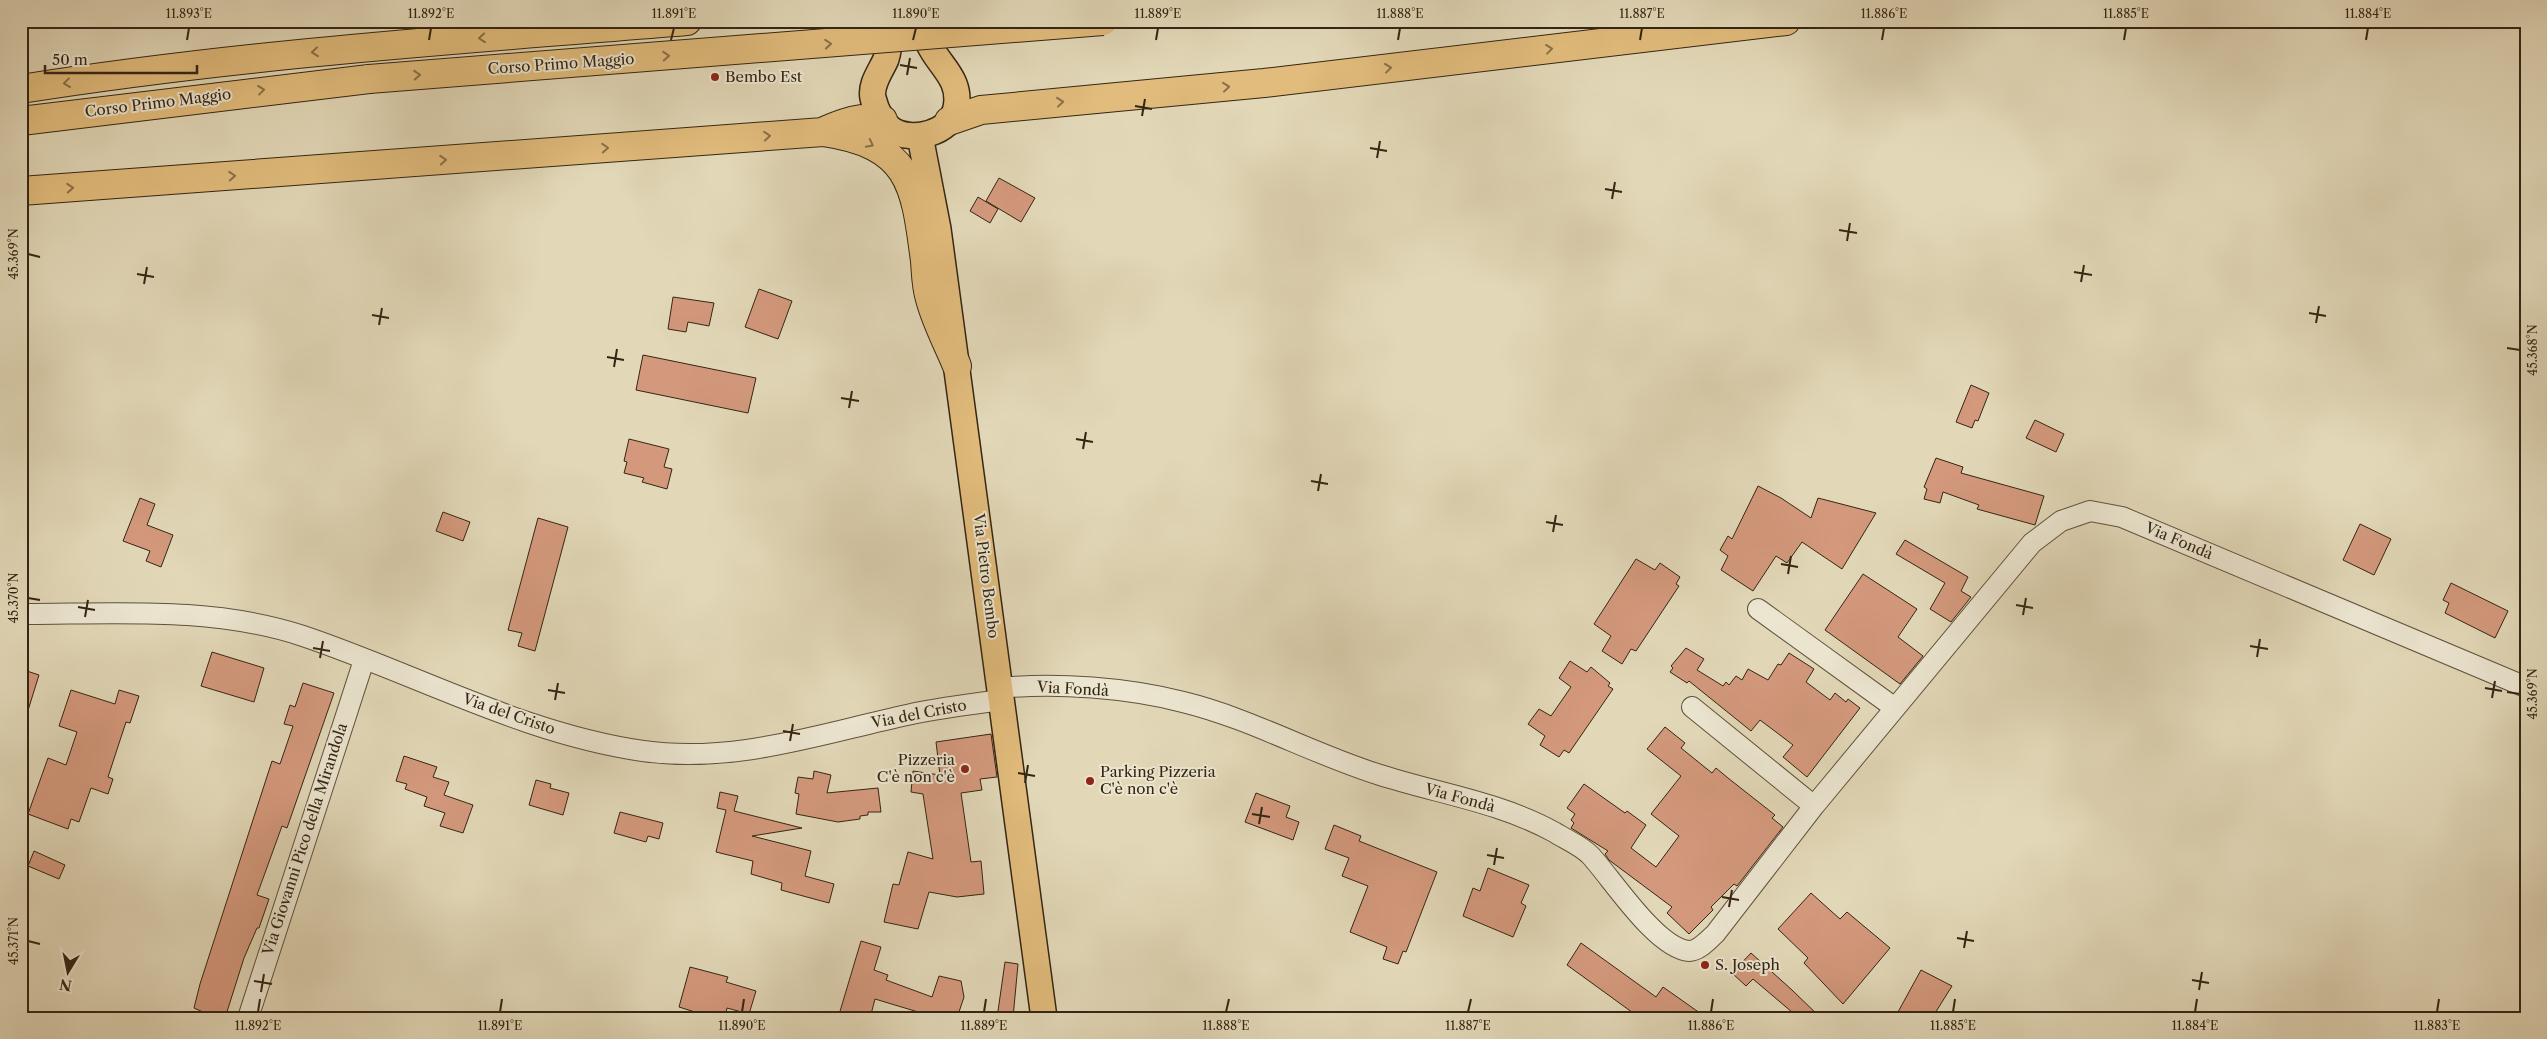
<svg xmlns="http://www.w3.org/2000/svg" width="2547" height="1039" viewBox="0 0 2547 1039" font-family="'Libre Caslon Text',serif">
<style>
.building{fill:#d4997d;stroke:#342513}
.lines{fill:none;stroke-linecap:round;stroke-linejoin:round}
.minor-casing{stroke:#60523c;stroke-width:22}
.major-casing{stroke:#342513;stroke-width:28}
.highway-casing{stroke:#342513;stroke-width:30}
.minor{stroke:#ece6d1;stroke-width:20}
.major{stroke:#e1bc7c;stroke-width:25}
.highway{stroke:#e1bc7c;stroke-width:28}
.highway-bridge-casing{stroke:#342513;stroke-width:30;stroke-linecap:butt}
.highway-bridge{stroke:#e1bc7c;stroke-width:28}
.oneway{stroke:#8a7048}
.ticks{fill:none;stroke:#342513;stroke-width:2}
.poi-dot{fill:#8f2418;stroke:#ece6d1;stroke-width:2}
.labels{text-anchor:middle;stroke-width:4;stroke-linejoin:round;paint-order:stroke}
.street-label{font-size:15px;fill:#342513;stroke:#ece6d1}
.poi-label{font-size:15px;fill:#342513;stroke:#ece6d1;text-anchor:start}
.neatline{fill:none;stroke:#342513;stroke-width:2}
.ticks-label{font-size:12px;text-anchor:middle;fill:#342513}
</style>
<rect width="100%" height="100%" fill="#e2d8b8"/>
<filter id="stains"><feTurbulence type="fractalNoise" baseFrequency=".004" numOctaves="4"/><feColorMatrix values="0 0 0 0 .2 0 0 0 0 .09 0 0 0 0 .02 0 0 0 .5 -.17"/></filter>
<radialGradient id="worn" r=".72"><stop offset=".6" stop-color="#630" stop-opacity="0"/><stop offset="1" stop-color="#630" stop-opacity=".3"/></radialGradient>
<path class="building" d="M999 178 1035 198 1021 222 986 201Z
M978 197 998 209 990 223 970 211Z
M759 289 792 301 778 339 745 327Z
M673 297 714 303 709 326 688 322 686 332 668 329Z
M643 355 756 378 748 413 636 390Z
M1971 385 1989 393 1978 421 1975 420 1972 428 1956 422Z
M2035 420 2064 434 2056 452 2026 438Z
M629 439 669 449 664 467 672 469 667 489 642 482 644 478 624 473 627 462 624 461Z
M1936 458 1963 467 1961 473 2044 496 2035 525 1977 509 1979 505 1943 492 1940 503 1924 499 1927 489 1924 487Z
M1758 486 1781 498 1811 518 1818 498 1876 513 1842 569 1802 542 1787 563 1776 556 1753 591 1721 570 1728 556 1720 550 1728 536 1732 539Z
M140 498 155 504 147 525 173 535 161 567 146 561 150 551 123 541Z
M443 512 470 522 463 541 436 531Z
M538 518 568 527 535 651 518 646 522 633 508 630Z
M2360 524 2391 539 2374 575 2343 560Z
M1905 540 1968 577 1961 591 1971 597 1951 622 1930 609 1945 583 1896 554Z
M1636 559 1655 570 1660 563 1680 577 1676 584 1679 586 1636 651 1631 649 1622 664 1602 651 1611 636 1594 624Z
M1863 574 1917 609 1898 637 1923 656 1900 684 1825 630Z
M2451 583 2508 611 2495 638 2445 613 2449 603 2443 600Z
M1686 648 1704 659 1697 670 1723 686 1726 682 1729 685 1736 676 1742 680 1748 669 1768 680 1778 664 1781 665 1789 653 1814 669 1806 682 1830 700 1835 693 1846 702 1848 699 1860 708 1807 777 1783 757 1793 745 1776 732 1760 720 1751 731 1689 681 1687 683 1670 672 1673 668 1671 666Z
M212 652 264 668 254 702 201 686Z
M1570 661 1587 672 1591 667 1610 683 1608 686 1613 689 1569 753 1564 750 1559 757 1540 745 1545 736 1528 724 1539 709 1551 716 1571 687 1559 678Z
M21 669 39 675 25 720 21 719Z
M303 683 334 693 287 828 282 826 257 895 269 899 259 928H257L244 958 225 1018H201L203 1012 194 1008 200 984 272 761 280 764 293 726 284 724 290 705 295 707Z
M71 690 115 704 119 690 139 696 130 723 126 722 108 777 113 779 108 794 91 788 79 822 71 819 68 829 28 814 48 758 66 765 77 732 59 726Z
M1665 727 1685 743 1681 748 1712 773 1716 768 1728 778 1775 815 1772 818 1783 827 1737 886 1734 884 1711 907 1713 910 1689 934 1667 913 1672 907 1609 860 1605 854 1608 851 1571 828 1574 823 1571 820 1575 814 1567 808 1584 784 1625 813 1627 811 1646 825 1631 848 1656 867 1679 836 1651 814 1681 776 1647 749Z
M991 734 997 777 980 779 982 790 961 793 971 862 981 861 984 894 957 897 929 892 918 929 884 922 893 884 899 885 908 852 933 859 923 794 911 792 913 771 940 775 936 742Z
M404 756 437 767 433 777 449 782 444 795 473 805 463 833 440 826 445 813 424 806 427 797 405 789 407 784 396 781Z
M814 771 831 775 827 793 878 788 881 812H868V815L860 816V819L838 822 796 814 799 794 795 793 798 777 813 779Z
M536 780 551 784 550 788 569 793 563 815 529 805Z
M720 792 738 796 734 811 802 828 752 836 811 851 805 876 834 884 829 903 781 890 782 883 751 874 753 861 716 852 726 810 717 808Z
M1256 793 1290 806 1286 817 1299 822 1293 840 1245 822Z
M620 812 663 823 659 839 648 836 646 842 614 833Z
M1334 825 1361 836 1359 841 1437 872 1406 952 1403 951 1398 964 1383 959 1387 947 1350 932 1368 886 1342 876 1349 858 1325 849Z
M34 851 65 865 59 879 28 866Z
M1488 868 1529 885 1521 903 1526 906 1513 937 1463 916 1473 888 1480 891Z
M1811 893 1840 919 1847 912 1890 948 1843 1004 1804 963 1808 958 1778 929Z
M861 941 881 947 874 970 888 975 886 980 932 997 939 976 961 981 964 997 957 1018H938L875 999 870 1018H838Z
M1581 943 1656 997 1663 987 1707 1018H1640L1567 965Z
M1751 953 1792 990 1821 1018H1799L1753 979 1746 986 1732 973Z
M1005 962 1018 964 1013 1018H997Z
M690 967 728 977 726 982 756 991 749 1014 727 1008 725 1018H693L695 1012 679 1007Z
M1921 970 1952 986 1932 1018H1908L1898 1012Z"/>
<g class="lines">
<g class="minor-casing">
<path id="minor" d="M1758 609 1895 708
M21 614C114 614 213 606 303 636 416 674 524 734 643 751 734 764 819 734 907 715 938 708 970 704 1002 700
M1001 688C1055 682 1130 688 1183 702 1249 718 1311 753 1377 774 1435 793 1500 802 1554 832 1565 839 1582 846 1591 856 1612 879 1657 949 1689 951 1699 951 1708 940 1715 934L1814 806 2032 543 2061 521 2090 511 2122 517 2526 687
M1692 707 1814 806
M248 1018 364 660"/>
</g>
<g class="major-casing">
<path id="major" d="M888 21C890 35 890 46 886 59 881 71 870 84 873 98 876 110 882 123 892 130 912 143 951 133 956 108 962 79 939 66 929 44 925 36 925 29 924 21
M920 136 938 229 1044 1018"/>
</g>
<g class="highway-casing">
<path id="highway" d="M21 89C242 54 465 39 687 21
M21 121 369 79
M949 121 981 110 1264 83 1786 21
M824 131C845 122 860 116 883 120
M21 191 823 132C911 145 915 184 925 261 926 274 926 287 930 299 936 322 948 344 957 366"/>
</g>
<use href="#minor" class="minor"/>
<use href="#major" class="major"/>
<use href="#highway" class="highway"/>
<g class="highway-bridge-casing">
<path id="highway-bridge" d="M369 79 1103 21"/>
</g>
<use href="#highway-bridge" class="highway-bridge"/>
</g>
<defs><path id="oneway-chevron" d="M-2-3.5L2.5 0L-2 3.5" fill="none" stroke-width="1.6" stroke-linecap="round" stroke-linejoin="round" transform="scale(1.25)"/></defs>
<g class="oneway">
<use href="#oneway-chevron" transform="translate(482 38) rotate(175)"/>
<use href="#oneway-chevron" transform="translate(828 44) rotate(-5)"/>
<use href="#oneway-chevron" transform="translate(1549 49) rotate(-7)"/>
<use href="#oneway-chevron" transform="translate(315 52) rotate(174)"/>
<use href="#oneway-chevron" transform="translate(666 56) rotate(-4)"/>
<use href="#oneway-chevron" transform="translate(1388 68) rotate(-7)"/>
<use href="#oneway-chevron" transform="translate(417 75) rotate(-4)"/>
<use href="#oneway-chevron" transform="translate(67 83) rotate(173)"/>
<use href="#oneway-chevron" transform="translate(1226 87) rotate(-6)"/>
<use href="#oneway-chevron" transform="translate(261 90) rotate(-7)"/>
<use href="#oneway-chevron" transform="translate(1060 102) rotate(-6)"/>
<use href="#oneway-chevron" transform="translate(767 136) rotate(-5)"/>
<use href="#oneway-chevron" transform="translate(870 144) rotate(27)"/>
<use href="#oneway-chevron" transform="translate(605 148) rotate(-4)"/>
<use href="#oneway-chevron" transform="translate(443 160) rotate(-4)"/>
<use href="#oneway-chevron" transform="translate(232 176) rotate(-4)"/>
<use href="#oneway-chevron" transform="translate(70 188) rotate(-4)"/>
</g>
<path class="ticks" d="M187 40 189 28M429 40 431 28M671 40 674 28M913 40 916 28M1156 40 1158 28M1398 40 1400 28M1640 40 1642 28M1882 40 1884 28M2124 40 2126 28M2366 40 2368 28M900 65 917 68M907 75 910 58M1135 106 1152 109M1142 116 1145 99M1370 148 1387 151M1377 158 1380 141M1605 189 1622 192M1612 199 1615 182M1839 230 1857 233M1847 241 1850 223M28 254 40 257M2074 272 2092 275M137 274 154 277M2081 282 2084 265M144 284 147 267M2309 313 2326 316M372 315 389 318M2316 323 2319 306M379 325 382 308M2507 348 2520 350M607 357 624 360M614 367 617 349M841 398 859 401M849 408 852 391M1076 439 1093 442M1083 449 1086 432M1311 481 1328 484M1318 491 1321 474M1546 522 1563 525M1553 532 1556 515M1781 564 1798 567M1788 574 1791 556M28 598 40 600M2016 605 2033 608M78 607 95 610M2023 615 2026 598M85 617 88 600M2250 646 2268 649M313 648 330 651M2257 657 2260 639M320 658 323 641M2485 688 2502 691M548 690 565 693M2507 692 2520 694M2492 698 2495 681M555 700 558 683M783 731 800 734M790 741 793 724M1018 773 1035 776M1025 783 1028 765M1252 814 1270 817M1259 824 1262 807M1487 855 1504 858M1494 865 1497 848M1722 897 1739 900M1729 907 1732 890M1957 938 1974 941M28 941 40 944M1964 948 1967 931M2192 980 2209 983M254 981 272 984M2199 990 2202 972M261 992 264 974M258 1012 260 999M500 1012 502 999M742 1012 744 999M984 1012 986 999M1226 1012 1229 999M1468 1012 1471 999M1711 1012 1713 999M1953 1012 1955 999M2195 1012 2197 999M2437 1012 2439 999"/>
<g class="poi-dot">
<circle cx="715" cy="77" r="5"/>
<circle cx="965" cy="769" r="5"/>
<circle cx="1090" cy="781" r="5"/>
<circle cx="1705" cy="965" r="5"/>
</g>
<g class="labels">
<g class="street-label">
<text transform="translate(561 64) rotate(-4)" y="5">Corso Primo Maggio</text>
<text transform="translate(158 103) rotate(-7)" y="5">Corso Primo Maggio</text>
<text transform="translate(2179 541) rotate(23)" y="5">Via Fondà</text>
<text transform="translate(986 576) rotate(83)" y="5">Via Pietro Bembo</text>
<text transform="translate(1073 689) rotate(3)" y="5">Via Fondà</text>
<text transform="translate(509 714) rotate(19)" y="5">Via del Cristo</text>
<text transform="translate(919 714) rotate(-11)" y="5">Via del Cristo</text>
<text transform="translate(1460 798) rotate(15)" y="5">Via Fondà</text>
<text transform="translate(305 839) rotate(-72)" y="5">Via Giovanni Pico della Mirandola</text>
</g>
<g class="poi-label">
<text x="725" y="82">Bembo Est</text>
<text x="955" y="765" text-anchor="end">Pizzeria<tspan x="955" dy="17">C'è non c'è</tspan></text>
<text x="1100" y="777">Parking Pizzeria<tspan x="1100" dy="17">C'è non c'è</tspan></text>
<text x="1715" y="970">S. Joseph</text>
</g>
</g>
<rect width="2547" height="1039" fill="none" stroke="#e2d8b8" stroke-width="55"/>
<g transform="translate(68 972) rotate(190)" stroke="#ece6d1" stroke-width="4" paint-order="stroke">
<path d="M0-4L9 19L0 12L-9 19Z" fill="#342513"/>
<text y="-8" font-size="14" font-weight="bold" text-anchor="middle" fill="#342513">N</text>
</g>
<path d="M45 65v8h152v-8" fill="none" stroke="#342513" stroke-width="2.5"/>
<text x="52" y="65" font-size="15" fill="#342513" stroke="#ece6d1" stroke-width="4" paint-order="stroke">50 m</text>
<rect x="28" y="28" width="2492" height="984" class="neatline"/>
<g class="ticks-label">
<text x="189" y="18">11.893°E</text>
<text x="431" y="18">11.892°E</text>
<text x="674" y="18">11.891°E</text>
<text x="916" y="18">11.890°E</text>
<text x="1158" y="18">11.889°E</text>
<text x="1400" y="18">11.888°E</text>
<text x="1642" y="18">11.887°E</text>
<text x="1884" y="18">11.886°E</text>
<text x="2126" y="18">11.885°E</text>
<text x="2368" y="18">11.884°E</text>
<text transform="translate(14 254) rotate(-90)" y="4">45.369°N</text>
<text transform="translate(2533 350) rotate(-90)" y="4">45.368°N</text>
<text transform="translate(14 598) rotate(-90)" y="4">45.370°N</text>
<text transform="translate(2533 694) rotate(-90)" y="4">45.369°N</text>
<text transform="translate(14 941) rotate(-90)" y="4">45.371°N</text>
<text x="258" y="1030">11.892°E</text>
<text x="500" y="1030">11.891°E</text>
<text x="742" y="1030">11.890°E</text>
<text x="984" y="1030">11.889°E</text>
<text x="1226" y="1030">11.888°E</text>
<text x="1468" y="1030">11.887°E</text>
<text x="1711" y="1030">11.886°E</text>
<text x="1953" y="1030">11.885°E</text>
<text x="2195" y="1030">11.884°E</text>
<text x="2437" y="1030">11.883°E</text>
</g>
<rect width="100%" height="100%" filter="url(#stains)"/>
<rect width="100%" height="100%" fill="url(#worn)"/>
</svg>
